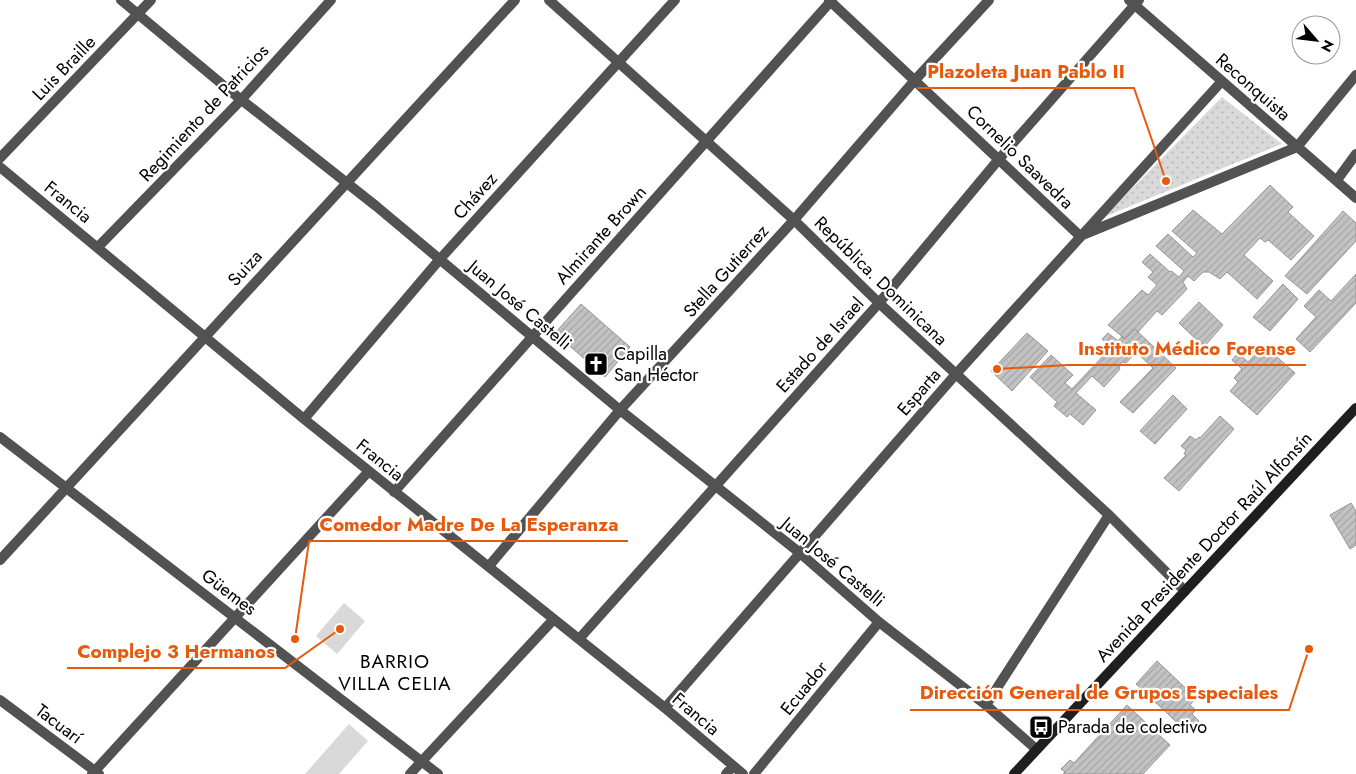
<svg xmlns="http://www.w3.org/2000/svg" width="1356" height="774" viewBox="0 0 1356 774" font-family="Jost,sans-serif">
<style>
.park{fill:url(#park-dots)}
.pitch{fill:#d9d9d9}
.building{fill:url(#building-hatch);stroke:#969696}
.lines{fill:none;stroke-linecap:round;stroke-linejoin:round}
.minor{stroke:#525252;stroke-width:10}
.tertiary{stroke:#525252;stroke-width:10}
.secondary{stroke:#1f1f1f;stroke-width:10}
.labels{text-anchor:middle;stroke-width:4.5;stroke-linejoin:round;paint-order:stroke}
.street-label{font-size:18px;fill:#000;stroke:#fff}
.poi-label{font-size:18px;fill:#000;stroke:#fff;text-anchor:start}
.neighbourhood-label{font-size:19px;letter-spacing:1px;fill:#000;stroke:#fff}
.leader{fill:none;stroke:#e8590c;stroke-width:2}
.callout-dot{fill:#e8590c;stroke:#fff;stroke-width:2}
.callout-label{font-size:19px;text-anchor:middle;font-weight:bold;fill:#e8590c;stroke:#fff;stroke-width:4.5;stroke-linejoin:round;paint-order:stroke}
</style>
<defs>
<pattern id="park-dots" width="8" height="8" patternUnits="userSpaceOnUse" patternTransform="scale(1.25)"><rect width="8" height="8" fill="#d9d9d9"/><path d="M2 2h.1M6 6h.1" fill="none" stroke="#b8b8b8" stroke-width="1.8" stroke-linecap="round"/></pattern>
<pattern id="building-hatch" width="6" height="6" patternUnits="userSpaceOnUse" patternTransform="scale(1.25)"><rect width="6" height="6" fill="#c2c2c2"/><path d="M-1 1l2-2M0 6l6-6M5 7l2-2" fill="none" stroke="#a5a5a5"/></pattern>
</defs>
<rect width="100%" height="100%" fill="#fff"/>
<path class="park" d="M1222 97 1282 144 1104 217Z"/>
<path class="pitch" d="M344 603 365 621 337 654 316 636Z
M349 724 368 741 339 774H305Z"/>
<path class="building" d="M1270 185 1293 207 1288 212 1314 236 1291 260 1268 240 1265 242 1260 238 1244 255 1273 281 1257 299 1227 272 1220 279 1209 272H1203L1194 281 1188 276 1183 282 1187 289 1162 315 1157 311 1138 332 1135 329 1125 339 1108 325 1142 290 1148 295 1157 285 1148 277 1153 272 1142 262 1150 254 1170 272 1171 271 1179 277 1184 271 1156 246 1168 234 1193 257 1197 253 1172 231 1193 210 1222 234Z
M1343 211 1356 223V241L1307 294 1285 276Z
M1356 274V303L1310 352 1296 339 1316 317 1304 306 1319 290 1331 301Z
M1283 284 1298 299 1270 331 1253 317Z
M1199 302 1223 325 1204 347 1179 323Z
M581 304 630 347 605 377 555 333Z
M1135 329 1176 368 1133 413 1120 402 1153 368 1136 352 1126 363 1122 362 1119 367 1120 369 1104 387 1092 376 1076 393 1096 410 1083 425 1070 414 1067 417 1054 406 1057 402 1030 377 1051 355 1073 375 1065 383 1072 389 1105 354 1101 350 1106 343 1102 339 1108 333 1118 341 1122 336 1125 339Z
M1027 333 1048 351 1012 391 991 371Z
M1268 349 1295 373 1257 415 1230 391 1238 382 1234 378 1242 369 1232 360 1238 353 1248 362 1256 354 1260 357Z
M1173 395 1187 409 1155 444 1140 431Z
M1220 416 1234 429 1179 491 1164 478 1186 455 1184 454 1186 450 1181 446 1190 436 1196 440 1199 437 1200 438Z
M1351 503 1356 511V545L1350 549 1330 515Z
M1157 661 1196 698 1190 705 1196 710 1192 714 1199 721 1188 733 1136 684Z
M1127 705 1170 745 1143 774H1063L1065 772 1061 769 1070 760 1074 763Z"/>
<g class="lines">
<path class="minor" d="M121 0 229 90 376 206 620 410 800 553 879 622 986 705 1036 749
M549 0 794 220 879 303 1109 515 1185 591
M829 0 1080 236 1297 147 1356 75
M1129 0 1356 198
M0 158 151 0
M0 167 304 419 665 708 743 774
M1337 180 1356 154
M98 247 241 100 331 0
M304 419 440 259 675 0
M394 492 832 0
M489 566 620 410 794 220 915 80 989 0
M579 639 879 303 999 159 1139 0
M986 705 1109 515
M665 708 956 374 1222 81
M92 774 369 471
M410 774 553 620
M726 774 733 766
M754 774 879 622"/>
<path class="tertiary" d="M0 437 438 774
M0 560 515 0
M0 700 99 774"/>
<path class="secondary" d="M1014 774 1356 408"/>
</g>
<defs>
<g id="church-square" transform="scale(1.25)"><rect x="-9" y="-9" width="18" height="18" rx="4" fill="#000" stroke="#fff"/><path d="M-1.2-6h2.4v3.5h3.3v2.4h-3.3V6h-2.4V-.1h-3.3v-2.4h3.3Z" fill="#fff"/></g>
<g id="bus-square" transform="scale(1.25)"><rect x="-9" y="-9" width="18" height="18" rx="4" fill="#000" stroke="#fff"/><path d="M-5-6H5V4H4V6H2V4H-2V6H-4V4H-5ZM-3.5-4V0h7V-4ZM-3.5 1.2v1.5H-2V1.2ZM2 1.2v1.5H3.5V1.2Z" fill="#fff"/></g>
</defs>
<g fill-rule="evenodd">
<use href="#church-square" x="596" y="364"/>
<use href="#bus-square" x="1041" y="727"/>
</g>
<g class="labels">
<g class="street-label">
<text transform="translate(64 68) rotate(-46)" y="6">Luis Braille</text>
<text transform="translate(1253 87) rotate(41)" y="6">Reconquista</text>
<text transform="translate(204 113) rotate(-47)" y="6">Regimiento de Patricios</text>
<text transform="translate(1020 157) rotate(44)" y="6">Cornelio Saavedra</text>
<text transform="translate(475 196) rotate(-48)" y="6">Chávez</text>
<text transform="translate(68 202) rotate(39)" y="6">Francia</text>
<text transform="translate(601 235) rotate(-48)" y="6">Almirante Brown</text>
<text transform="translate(245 268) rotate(-48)" y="6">Suiza</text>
<text transform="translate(726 271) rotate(-48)" y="6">Stella Gutierrez</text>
<text transform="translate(881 281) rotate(44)" y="6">República. Dominicana</text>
<text transform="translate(520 305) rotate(40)" y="6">Juan José Castelli</text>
<text transform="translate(820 345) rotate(-48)" y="6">Estado de Israel</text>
<text transform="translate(919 392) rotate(-49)" y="6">Esparta</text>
<text transform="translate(380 460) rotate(39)" y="6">Francia</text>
<text transform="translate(1204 547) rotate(-47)" y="6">Avenida Presidente Doctor Raúl Alfonsín</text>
<text transform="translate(833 562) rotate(40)" y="6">Juan José Castelli</text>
<text transform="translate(229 592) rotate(37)" y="6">Güemes</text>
<text transform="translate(804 688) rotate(-51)" y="6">Ecuador</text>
<text transform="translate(696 714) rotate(40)" y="6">Francia</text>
<text transform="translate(59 724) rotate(37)" y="6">Tacuarí</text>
</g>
<g class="poi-label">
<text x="614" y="360">Capilla<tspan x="614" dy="21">San Héctor</tspan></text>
<text x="1058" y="733">Parada de colectivo</text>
</g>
<g class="neighbourhood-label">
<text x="395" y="668">BARRIO<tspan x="395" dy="22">VILLA CELIA</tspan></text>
</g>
</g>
<path class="leader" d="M1166 181L1134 88H917M997 369L1068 365H1306M295 639L309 541H628M340 629L285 668H67M1309 649L1289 710H910"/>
<g class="callout-dot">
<circle cx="1166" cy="181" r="5"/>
<circle cx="997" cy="369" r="5"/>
<circle cx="295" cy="639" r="5"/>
<circle cx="340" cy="629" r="5"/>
<circle cx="1309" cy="649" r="5"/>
</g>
<g class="callout-label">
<text x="1026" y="78">Plazoleta Juan Pablo II</text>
<text x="1187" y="355">Instituto Médico Forense</text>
<text x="469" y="531">Comedor Madre De La Esperanza</text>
<text x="176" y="658">Complejo 3 Hermanos</text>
<text x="1099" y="699">Dirección General de Grupos Especiales</text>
</g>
<g transform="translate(1316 40) rotate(118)"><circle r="24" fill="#ffffff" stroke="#999999"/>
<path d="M0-4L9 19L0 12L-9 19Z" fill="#000000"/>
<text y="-8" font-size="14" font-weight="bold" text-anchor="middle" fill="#000000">N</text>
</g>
</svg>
